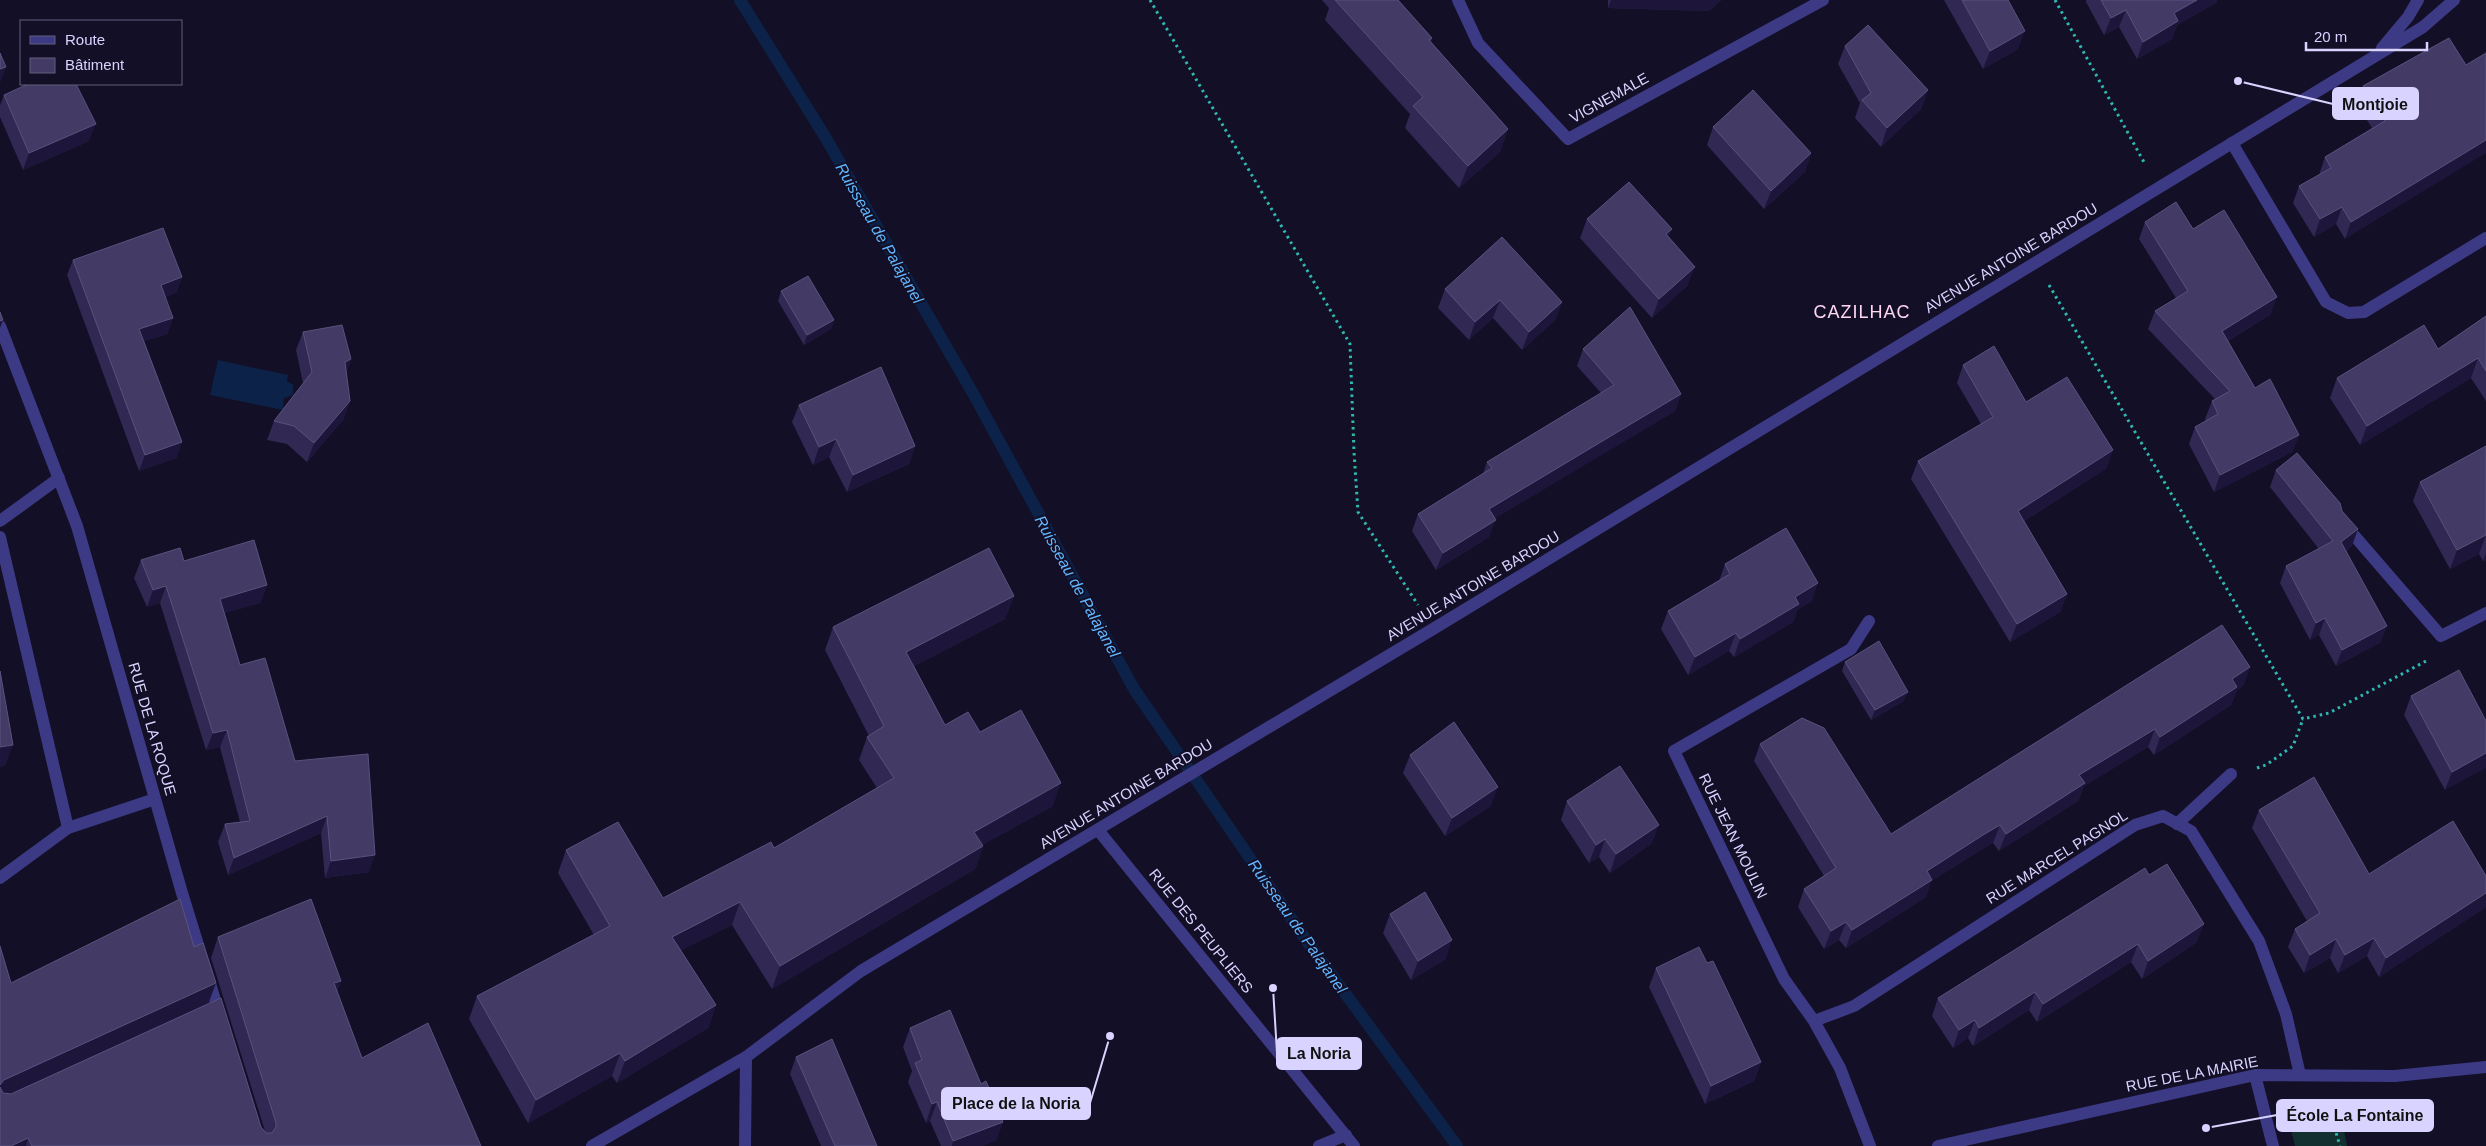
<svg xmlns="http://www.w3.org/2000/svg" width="2486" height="1146" viewBox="0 0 2486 1146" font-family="Helvetica,sans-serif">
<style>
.green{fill:#12302f}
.water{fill:#0c2248}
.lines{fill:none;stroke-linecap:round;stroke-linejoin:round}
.stream{stroke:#0c2248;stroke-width:12}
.path{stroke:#2fb8b0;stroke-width:3;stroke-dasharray:2.5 4;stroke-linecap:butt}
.service{stroke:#3d3a85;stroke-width:12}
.minor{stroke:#3d3a85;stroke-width:12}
.tertiary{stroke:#3d3a85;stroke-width:12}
.wall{fill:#312854}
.shaded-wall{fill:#1d163a}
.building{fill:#433a66;stroke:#5a527e}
.labels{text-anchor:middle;stroke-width:4;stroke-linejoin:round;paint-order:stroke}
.street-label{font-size:15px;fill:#d9d4ff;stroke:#130f26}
.water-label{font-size:16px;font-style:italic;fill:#62b6ff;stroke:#130f26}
.quarter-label{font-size:18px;letter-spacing:1px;fill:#ffd6f0;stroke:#130f26}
.leader{fill:none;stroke:#d9d4ff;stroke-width:2}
.callout-dot{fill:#d9d4ff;stroke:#130f26;stroke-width:2}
.callout{fill:#d9d4ff;stroke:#d9d4ff;stroke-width:2}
.callout-label{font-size:16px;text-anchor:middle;font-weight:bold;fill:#111}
</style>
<rect width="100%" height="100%" fill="#130f26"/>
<path class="green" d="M2338 1100 2347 1146H2295L2287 1113Z"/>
<path class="water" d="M218 360 288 375 287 381 293 385V395L284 398 283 410 210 395Z"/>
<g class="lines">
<path class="stream" d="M740 0 824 135 974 395 1134 689 1306 940 1457 1146"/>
<path class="path" d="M1150 0 1350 344 1354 452 1358 512 1418 605
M2055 0 2145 164
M2049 285 2303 719 2329 713 2428 660
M2257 768 2266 765 2293 746 2303 719
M2327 1102 2340 1146"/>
<path class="service" d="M2232 143 2326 302 2348 313 2364 312 2486 238
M0 521 59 478
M0 537 68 828
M2177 824 2231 774
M2255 1075 2273 1146"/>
<path class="minor" d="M1458 0 1478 43 1568 139 1823 0
M0 326 77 526 182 893 220 1016
M2345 525 2441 636 2486 613
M1869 621 1851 649 1674 751 1784 979 1814 1021 1840 1068 1870 1146
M1098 830 1354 1146
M0 878 68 828 155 799
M1814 1021 1854 1006 2135 825 2163 816 2191 831 2259 941 2286 1014 2300 1075
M592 1146 746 1057
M1319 1146 1346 1135
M1938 1146 2255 1075 2395 1076 2486 1067"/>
<path class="tertiary" d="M2382 48 2408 17 2418 0
M745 1146 746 1057 861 971 1433 629 2423 27 2454 0"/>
</g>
<path class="wall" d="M1322 0H1398L1432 38 1431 42 1508 129 1500 152 1459 188 1405 128 1410 114 1325 20 1329 8Z
M1608 0H1721L1709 11 1608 8Z
M1944 0H2008L2018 49 1983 69Z
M2086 0H2217L2216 3 2177 25 2172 39 2137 59 2119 27 2104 35 2086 2Z
M2449 38 2345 239 2336 224 2314 237 2293 203 2299 186 2319 175 2325 157 2372 128 2357 104 2363 86Z
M1845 46 1928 90 1921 109 1881 147 1855 118 1860 103 1838 64Z
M4 95 89 141 23 170 0 117V105Z
M1713 127 1811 153 1805 172 1764 209 1707 145Z
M1587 219 1669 238 1688 285 1652 318 1580 238Z
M2145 222 2193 229 2271 314 2228 341 2255 388 2299 435 2292 452 2214 492 2189 444 2195 427 2206 421 2205 419 2212 401 2215 399 2148 329 2155 311 2176 298 2139 239Z
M73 260 182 277 176 293 165 297 173 318 167 334 144 341 182 442 176 458 139 471 67 275Z
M1445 289 1562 302 1555 320 1522 350 1493 318 1469 340 1438 308Z
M781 291 834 320 831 329 804 345 778 301Z
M2486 316V401L2471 378 2360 445 2330 398 2337 378 2438 349Z
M303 332 351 359 346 373 350 401 343 420 307 462 287 444 267 440 274 421 303 383 296 350Z
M1583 349 1681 394 1675 411 1495 518 1489 537 1436 570 1412 531 1418 514 1483 474 1487 462 1601 393 1577 366Z
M1963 365 2026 402 2107 468 2024 521 2067 594 2060 612 2010 642 1911 479 1918 461 1981 424 1957 383Z
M799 405 915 446 909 464 847 492 829 457 813 465 792 422Z
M2486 446V560L2483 561 2479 554 2450 569 2413 501 2420 482Z
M2276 470 2342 511 2352 546 2346 551 2381 642 2336 666 2319 635 2310 640 2280 583 2286 566 2319 549 2270 487Z
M141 560 184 561 267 585 260 603 224 613 240 665 295 761 369 872 325 878 321 833 228 875 218 842 225 824 240 822 220 747 206 750 160 603 147 607 134 578Z
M1725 564 1812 601 1797 610 1793 622 1734 657 1729 651 1688 675 1661 629 1668 611 1719 581Z
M1014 596 1005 619 914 666 945 725 980 732 1053 806 982 845 983 846 975 869 772 989 732 925 681 950 716 1005 708 1028 617 1083 612 1076 528 1123 469 1019 477 996 594 935 558 873 566 850 663 898 774 848 877 788 859 760 867 737 869 736 825 650 833 627Z
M1845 662 1904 701 1871 720 1842 671Z
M2244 685 2237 690 2231 705 2154 755 2148 747 2084 786 2078 801 1999 851 1993 843 1976 853 1931 881 1926 897 1846 948 1839 940 1824 949 1798 907 1804 889 1824 876 1754 761 1760 744 1891 834Z
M2411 696 2486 721 2445 790 2404 715Z
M1410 755 1491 806 1445 836 1403 773Z
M1567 801 1652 843 1610 873 1599 857 1589 863 1561 820Z
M2259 810 2369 874 2486 876V907L2379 977 2367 956 2338 973 2330 958 2304 973 2288 947 2295 929 2307 921 2252 828Z
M2149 875 2197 942 2142 979 2131 962 2037 1022 2029 1010 1973 1046 1968 1038 1953 1048 1932 1016 1938 998Z
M1390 914 1446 959 1411 980 1383 933Z
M218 937 341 981 337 991 362 1058 481 1146H0L11 983 194 947 216 983 208 1004 261 1127 265 1131 211 958Z
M1707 963 1761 1062 1754 1081 1705 1104 1649 987 1656 968Z
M910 1028 981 1084 1003 1122 996 1140 982 1146H941L930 1121 926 1123 908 1082 912 1071 903 1047Z
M796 1057 877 1146H821L790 1074Z"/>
<path class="shaded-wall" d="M1611 0H1721L1709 11 1608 8Z
M2197 0H2217L2216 3 2177 25 2172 39 2137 59 2143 42 2174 13Z
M2126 10 2119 27 2104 35 2111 18Z
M2025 31 2018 49 1983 69 1990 51Z
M6 67 0 83V69Z
M1928 90 1921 109 1881 147 1887 128Z
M96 124 89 141 23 170 29 153Z
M1508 129 1500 152 1459 188 1468 166Z
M2486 140V153L2345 239 2351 222Z
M1811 153 1805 172 1764 209 1771 191Z
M2342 207 2336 224 2314 237 2320 219Z
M1672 229 1665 247 1666 234Z
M1695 267 1688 285 1652 318 1659 299Z
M182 277 176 293 155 300 161 285Z
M2277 297 2271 314 2216 348 2222 331Z
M1500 300 1493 318 1469 340 1475 322Z
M1562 302 1555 320 1522 350 1529 332Z
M173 318 167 334 133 344 139 329Z
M3 320 0 328V321Z
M834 320 831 329 804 345 807 335Z
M2478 358 2471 378 2360 445 2367 426Z
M351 359 345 378V362Z
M1681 394 1675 411 1482 526 1489 509Z
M350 401 343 420 307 462 314 443Z
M2299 435 2292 452 2214 492 2220 475Z
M836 439 829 457 813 465 819 447Z
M182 442 176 458 139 471 145 455Z
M915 446 909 464 847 492 853 475Z
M2113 450 2107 468 2011 529 2018 511Z
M1496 520 1489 537 1436 570 1443 553Z
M2358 529 2352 546 2335 559 2341 542Z
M2486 535 2479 554 2450 569 2457 550Z
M2486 553V560L2483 561Z
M1818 583 1812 601 1797 610 1793 622 1734 657 1740 639 1795 597Z
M267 585 260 603 214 616 220 599Z
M166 586 160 603 147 607 153 590Z
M2067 594 2060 612 2010 642 2017 624Z
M1014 596 1005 619 898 674 906 652Z
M2325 618 2319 635 2310 640 2316 623Z
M2387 626 2381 642 2336 666 2342 650Z
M1736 633 1729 651 1688 675 1695 657Z
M2250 667 2244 685 2237 690 2231 705 2154 755 2160 737 2232 679Z
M1908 692 1904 701 1871 720 1875 710Z
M2155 729 2148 747 2084 786 2078 801 1999 851 2006 834 2079 775Z
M227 730 220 747 206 750 213 733Z
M13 745 5 766 0 767V747Z
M2486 753V768L2445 790 2452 772Z
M1061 783 1053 806 966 854 974 832Z
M1498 787 1491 806 1445 836 1452 818Z
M327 816 321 833 228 875 234 858Z
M1659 825 1652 843 1610 873 1616 854Z
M2000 825 1993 843 1976 853 1931 881 1926 897 1846 948 1852 930 1927 871 1983 835Z
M1605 839 1599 857 1589 863 1596 845Z
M983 846 975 869 772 989 780 966Z
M375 855 369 872 325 878 331 861Z
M2486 893V907L2379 977 2386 958Z
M740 902 732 925 664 959 672 937Z
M1846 922 1839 940 1824 949 1831 931Z
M2204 924 2197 942 2142 979 2148 961Z
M2374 938 2367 956 2338 973 2345 955Z
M2336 939 2330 958 2304 973 2310 955Z
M1452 940 1446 959 1411 980 1418 961Z
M2138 944 2131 962 2037 1022 2043 1004Z
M341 981 333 1002 334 983Z
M216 983 208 1004 0 1099V1085L4 1080Z
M2035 992 2029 1010 1973 1046 1979 1028Z
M716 1005 708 1028 617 1083 625 1061Z
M1975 1020 1968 1038 1953 1048 1959 1030Z
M620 1053 612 1076 528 1123 536 1100Z
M1761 1062 1754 1081 1705 1104 1711 1086Z
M937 1102 930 1121 926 1123 932 1104Z
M1003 1122 996 1140 982 1146H952L953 1141Z
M28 1138 26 1146H11Z"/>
<path class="building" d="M1335 0H1398L1432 38 1429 40 1508 129 1468 166 1413 106 1423 97Z
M1962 0H2008L2025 31 1990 51Z
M2101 0H2197L2174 13 2178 21 2143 42 2126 10 2111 18Z
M1868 25 1928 90 1887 128 1862 100 1871 93 1845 46Z
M2449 38 2466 65 2486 53V140L2351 222 2342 207 2320 219 2299 186 2331 168 2325 157 2385 121 2363 86Z
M0 53 6 67 0 69Z
M28 84H76L96 124 29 153 4 95Z
M1753 90 1811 153 1771 191 1713 127Z
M1629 182 1672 229 1666 234 1695 267 1659 299 1587 219Z
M2176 202 2193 229 2224 210 2277 297 2222 331 2255 388 2270 379 2299 435 2220 475 2195 427 2218 414 2212 401 2230 391 2155 311 2188 291 2145 222Z
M163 228 182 277 161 285 173 318 139 329 182 442 145 455 73 260Z
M1502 237 1562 302 1529 332 1500 300 1475 322 1445 289Z
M808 276 834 320 807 335 781 291Z
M1630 307 1681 394 1489 509 1496 520 1443 553 1418 514 1492 468 1487 462 1614 385 1583 349Z
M0 312 3 320 0 321Z
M2486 316V371L2478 358 2367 426 2337 378 2424 325 2438 349Z
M342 325 351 359 345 362 350 401 314 443 294 426 274 421 312 372 303 332Z
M1994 346 2026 402 2067 377 2113 450 2018 511 2067 594 2017 624 1918 461 1993 417 1963 365Z
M881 367 915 446 853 475 836 439 819 447 799 405Z
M2486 446V535L2457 550 2420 482Z
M2297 453 2340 503 2342 511 2358 529 2341 542 2387 626 2342 650 2325 618 2316 623 2286 566 2333 541 2276 470Z
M1786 528 1818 583 1795 597 1799 604 1740 639 1736 633 1695 657 1668 611 1730 574 1725 564Z
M254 540 267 585 220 599 240 665 265 658 295 761 368 754 375 855 331 861 327 816 234 858 225 824 250 821 227 730 213 733 166 586 153 590 141 560 180 548 184 561Z
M989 548 1014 596 906 652 945 725 968 712 980 732 1021 710 1061 783 974 832 983 846 780 966 740 902 672 937 716 1005 625 1061 620 1053 536 1100 477 996 610 926 566 850 618 822 663 898 771 842 774 848 894 778 867 737 884 726 833 627Z
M2222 625 2250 667 2232 679 2237 687 2160 737 2155 729 2079 775 2085 783 2006 834 2000 825 1983 835 1927 871 1932 880 1852 930 1846 922 1831 931 1804 889 1836 868 1760 744 1802 718 1824 728 1891 834Z
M1879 641 1908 692 1875 710 1845 662Z
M2459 670 2486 721V753L2452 772 2411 696Z
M0 671 13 745 0 747Z
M1454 722 1498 787 1452 818 1410 755Z
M1620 766 1659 825 1616 854 1605 839 1596 845 1567 801Z
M2314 777 2369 874 2453 821 2486 876V893L2386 958 2374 938 2345 955 2336 939 2310 955 2295 929 2320 913 2259 810Z
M2167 864 2204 924 2148 961 2138 944 2043 1004 2035 992 1979 1028 1975 1020 1959 1030 1938 998 2145 868 2149 875Z
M1425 892 1452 940 1418 961 1390 914Z
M180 899 194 947 203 943 216 983 4 1080 0 1085V946L11 983Z
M311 899 341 981 334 983 362 1058 428 1023 481 1146H32L28 1138 11 1146H0V1087L3 1093 11 1094 221 998 261 1127 266 1133H272L276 1127V1123L218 937Z
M1699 947 1707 963 1713 961 1761 1062 1711 1086 1656 968Z
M950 1010 981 1084 986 1081 1003 1122 953 1141 937 1102 932 1104 915 1063 922 1060 910 1028Z
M832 1039 877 1146H835L796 1057Z"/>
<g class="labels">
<g class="street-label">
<text transform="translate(1609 98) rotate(-29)" y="5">VIGNEMALE</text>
<text transform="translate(2011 258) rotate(-31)" y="5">AVENUE ANTOINE BARDOU</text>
<text transform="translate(1473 586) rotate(-31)" y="5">AVENUE ANTOINE BARDOU</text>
<text transform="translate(152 729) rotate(74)" y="5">RUE DE LA ROQUE</text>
<text transform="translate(1126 794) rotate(-31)" y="5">AVENUE ANTOINE BARDOU</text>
<text transform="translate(1733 836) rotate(64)" y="5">RUE JEAN MOULIN</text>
<text transform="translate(2057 857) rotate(-32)" y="5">RUE MARCEL PAGNOL</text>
<text transform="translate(1201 931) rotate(51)" y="5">RUE DES PEUPLIERS</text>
<text transform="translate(2192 1074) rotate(-11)" y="5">RUE DE LA MAIRIE</text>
</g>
<g class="water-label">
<text transform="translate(880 233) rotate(60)" y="6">Ruisseau de Palajanel</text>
<text transform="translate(1078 586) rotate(61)" y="6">Ruisseau de Palajanel</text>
<text transform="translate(1298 926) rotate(55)" y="6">Ruisseau de Palajanel</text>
</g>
<g class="quarter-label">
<text x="1862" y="318">CAZILHAC</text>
</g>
</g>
<path class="leader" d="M2238 81L2333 104M1273 988L1277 1053M1110 1036L1090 1103M2206 1128L2277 1115"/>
<g class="callout-dot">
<circle cx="2238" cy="81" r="5"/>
<circle cx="1273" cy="988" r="5"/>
<circle cx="1110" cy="1036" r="5"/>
<circle cx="2206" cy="1128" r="5"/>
</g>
<g class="callout">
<rect x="2333" y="88" width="85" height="31" rx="5"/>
<rect x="1277" y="1038" width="84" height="31" rx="5"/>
<rect x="942" y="1088" width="148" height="31" rx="5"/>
<rect x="2277" y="1100" width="156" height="31" rx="5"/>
</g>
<g class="callout-label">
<text x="2375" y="110">Montjoie</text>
<text x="1319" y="1059">La Noria</text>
<text x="1016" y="1109">Place de la Noria</text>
<text x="2355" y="1121">École La Fontaine</text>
</g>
<rect x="20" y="20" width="162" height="65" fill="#130f26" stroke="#625e7d"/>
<rect x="30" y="36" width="25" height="8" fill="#3d3a85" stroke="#625e7d"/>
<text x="65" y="45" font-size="15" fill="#d9d4ff">Route</text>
<rect x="30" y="58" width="25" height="15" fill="#433a66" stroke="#625e7d"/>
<text x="65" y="70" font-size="15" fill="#d9d4ff">Bâtiment</text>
<path d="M2306 42v8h121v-8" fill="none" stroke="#d9d4ff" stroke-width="2.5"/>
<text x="2314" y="42" font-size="15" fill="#d9d4ff" stroke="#130f26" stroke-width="4" paint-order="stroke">20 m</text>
</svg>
